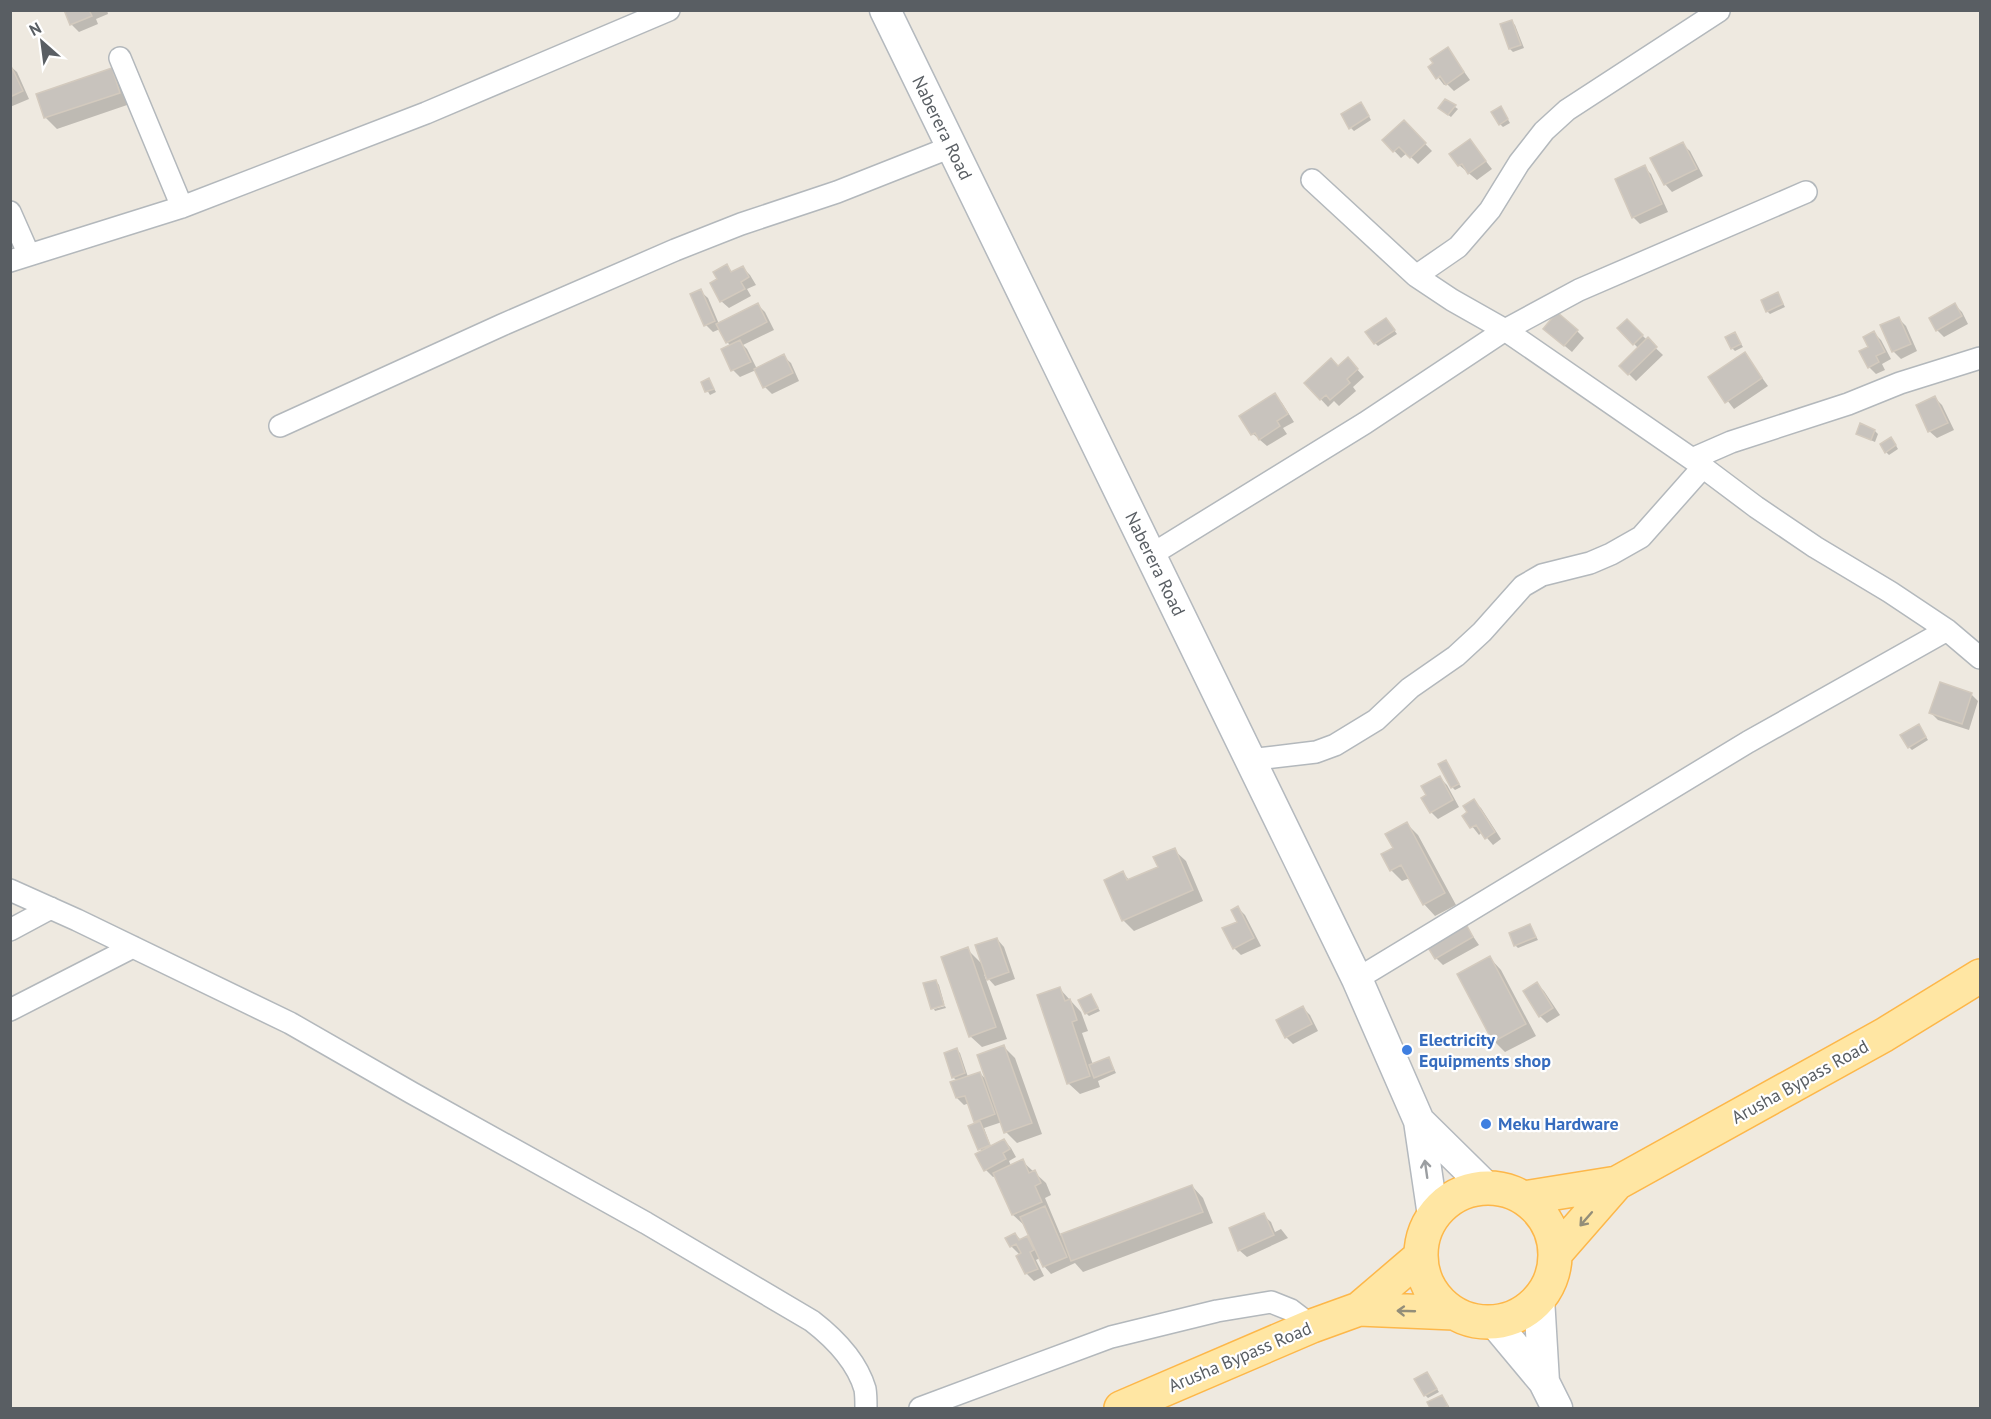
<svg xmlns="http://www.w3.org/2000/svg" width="1991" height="1419" viewBox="0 0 1991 1419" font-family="'PT Sans',sans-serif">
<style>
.shadow{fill:#0003}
.building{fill:#c8c3bd;stroke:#d3cabe;stroke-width:1.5}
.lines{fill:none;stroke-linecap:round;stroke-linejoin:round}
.street-casing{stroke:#b3b8bc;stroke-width:24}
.secondary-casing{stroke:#b4b9be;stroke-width:33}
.primary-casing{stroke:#fdb749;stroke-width:36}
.street{stroke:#fff;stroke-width:21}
.secondary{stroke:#fff;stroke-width:30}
.primary{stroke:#ffe6a3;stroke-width:33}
.oneway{stroke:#9b9ea1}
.oneway2{stroke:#938e79}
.shop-dot{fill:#3f7fe0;stroke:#fff;stroke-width:2}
.labels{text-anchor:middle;stroke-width:4.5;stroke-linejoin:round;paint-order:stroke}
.street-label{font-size:18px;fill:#595e63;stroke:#fff}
.shop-label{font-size:18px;font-weight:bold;fill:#366cbe;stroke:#fff;text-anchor:start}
</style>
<rect width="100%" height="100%" fill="#eee9e0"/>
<path class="shadow" d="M66 10H107L108 14 96 19 98 24 79 32 72 25Z
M1512 22 1515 25 1524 48 1513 52 1510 49 1502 25Z
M1448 49 1470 80 1454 91 1447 84 1444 85 1430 67Z
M10 66 17 72 29 99 10 107Z
M111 70 123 81 130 104 57 129 45 117Z
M1446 101 1458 109 1451 117 1443 111Z
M1364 107 1371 120 1354 131 1351 128Z
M1503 111 1510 123 1503 127 1500 124Z
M1404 122 1432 151 1418 164 1407 153 1401 158 1384 140Z
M1470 141 1492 169 1477 180 1459 165Z
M1682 144 1690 151 1703 176 1672 192 1665 184Z
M1644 167 1651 174 1668 212 1640 224 1633 217Z
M727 266 733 273 743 268 750 275 756 285 747 289 751 296 729 308 721 301 719 280Z
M700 291 708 298 719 324 757 304 765 312 774 330 743 345 747 349 757 369 783 356 791 363 799 381 772 394 765 387 756 370 740 377 733 370 730 346 720 329 713 332 706 325Z
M1778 294 1785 307 1770 314 1767 311Z
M1955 305 1962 312 1968 324 1944 337 1937 330Z
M1898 318 1906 326 1917 351 1901 359 1893 351Z
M1627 321 1663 355 1636 381 1621 366 1638 348 1619 328Z
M1389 323 1397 334 1378 346 1375 343Z
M1577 331 1584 338 1572 352 1553 336Z
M1874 333 1881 340 1891 359 1882 364 1885 370 1876 374 1869 367 1870 348Z
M1737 337 1743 347 1735 351 1732 348Z
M1745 354 1768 386 1734 409 1710 378Z
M1338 367H1355L1364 377 1353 387 1356 391 1339 406 1334 401 1328 407 1306 383Z
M709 380 716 392 710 395 703 383Z
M1274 395 1282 403 1294 422 1283 428 1287 434 1267 446 1253 434 1241 416Z
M1935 398 1942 405 1954 430 1937 438 1929 431Z
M1875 431 1878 434 1875 442 1857 434Z
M1894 442 1898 449 1889 455 1886 452Z
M1971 694 1978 701 1969 730 1938 720 1931 713Z
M1919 726 1928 740 1912 750 1909 747Z
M1445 762 1461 787 1455 790 1452 787Z
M1440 778 1447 785 1459 807 1438 819 1431 812Z
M1473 801 1481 808 1501 839 1493 845 1482 832 1479 835 1464 816 1469 813Z
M1407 824 1418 835 1456 905 1435 916 1424 904 1410 878 1402 881 1391 870 1395 849Z
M1174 850 1186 861 1203 901 1134 931 1123 920V873L1130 881 1159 868Z
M1238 908 1245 915 1261 946 1241 955 1234 948 1239 922Z
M1466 926 1479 945 1443 965 1436 958Z
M1530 926 1538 940 1518 948 1515 945Z
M997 939 1004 947 1015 979 995 986 984 974 1007 1039 982 1047 970 1036 967 949 983 965Z
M1490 958 1501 970 1536 1036 1505 1052 1494 1041Z
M936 981 939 985 944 1003 932 1007Z
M1537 984 1544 991 1560 1015 1547 1023 1540 1016Z
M1060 989 1081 1012 1088 1031 1082 1033 1093 1065 1109 1059 1116 1073 1098 1081 1100 1087 1080 1094 1068 1083Z
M1091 996 1100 1011 1089 1016 1086 1013Z
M945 1006 946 1008 935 1011 934 1009Z
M1303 1008 1310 1015 1318 1031 1293 1044 1286 1037Z
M1004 1047 1015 1058 1042 1134 1017 1143 1006 1132 1002 1122 984 1128 991 1147 1004 1140 1011 1148 1016 1157 1009 1161 1011 1166 1022 1161 1046 1183 1051 1195 1045 1198 1061 1236 1192 1186 1203 1198 1213 1223 1083 1272 1075 1263 1051 1274 1044 1266 1040 1258 1036 1260 1044 1276 1034 1281 1027 1274 1018 1256 1020 1255 1011 1246 1015 1234 1021 1240 1026 1237 1035 1245 1025 1226 1013 1215 996 1176 993 1177 986 1170 982 1152 970 1127 978 1124 969 1103 964 1105 957 1098V1081L953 1077 957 1050 960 1053 968 1077 980 1073 988 1082Z
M1263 1215 1271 1222 1275 1232 1281 1229 1288 1238 1247 1257 1239 1250Z
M1427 1374 1439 1392 1428 1398 1425 1395Z
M1442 1396 1450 1408H1432L1429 1403Z"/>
<path class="building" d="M64 10H93L90 12 92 16 70 25Z
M1512 20 1521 45 1509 49 1500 24Z
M1448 47 1464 72 1446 85 1440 76 1436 79 1428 67 1433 63 1430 59Z
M10 64 23 91 10 97Z
M112 68 120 93 44 118 36 94Z
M1445 99 1456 105 1448 115 1438 108Z
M1361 102 1369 116 1349 129 1341 114Z
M1501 106 1508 119 1499 125 1491 112Z
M1404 120 1426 143 1410 158 1399 147 1393 152 1382 140Z
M1470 139 1486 161 1468 174 1462 164 1458 166 1449 154Z
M1683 142 1697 169 1664 185 1650 158Z
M1645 165 1662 204 1632 218 1615 179Z
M727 264 731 272 743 266 749 277 741 282 745 289 720 302 710 283 717 279 713 272Z
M701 289 715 321 704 326 690 294Z
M1778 292 1783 304 1766 312 1761 300Z
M758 303 767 322 726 343 716 324Z
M1955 303 1962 316 1936 331 1929 318Z
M1557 312 1578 330 1564 346 1543 329Z
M1899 317 1911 344 1892 352 1880 325Z
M1386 318 1395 330 1374 344 1365 332Z
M1627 319 1643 335 1633 345 1617 328Z
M1874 331 1885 352 1876 356 1879 362 1868 368 1859 351 1868 347 1863 337Z
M1735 332 1741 344 1731 349 1725 337Z
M1648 337 1657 347 1628 375 1619 366Z
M740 340 751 362 731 371 721 349Z
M1745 352 1762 378 1725 403 1708 377Z
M784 354 793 373 763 388 754 369Z
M1348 357 1358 369 1347 379 1350 383 1330 400 1326 395 1320 400 1304 383 1331 358 1338 366Z
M709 378 714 389 705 392 701 382Z
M1275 393 1288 414 1277 421 1280 426 1259 440 1255 433 1251 435 1239 416Z
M1935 396 1948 423 1928 432 1916 405Z
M1860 423 1875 430 1871 440 1856 434Z
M1891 437 1896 445 1885 453 1880 444Z
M1940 682 1972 693 1962 724 1929 713Z
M1919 724 1926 737 1908 748 1900 735Z
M1446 760 1459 784 1451 788 1438 764Z
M1440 776 1453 800 1430 813 1421 798 1426 795 1421 786Z
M1474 799 1495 832 1485 839 1476 825 1470 828 1462 816 1467 812 1463 806Z
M1407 822 1445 893 1423 905 1401 865 1390 871 1381 854 1393 848 1385 834Z
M1175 848 1193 890 1122 921 1104 880 1123 871 1127 880 1158 867 1153 857Z
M1238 906 1254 938 1233 949 1222 928 1237 922 1231 910Z
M1466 924 1473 937 1435 959 1427 946Z
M1530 924 1536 937 1514 946 1509 933Z
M997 938 1009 972 987 980 975 945Z
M968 947 996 1027 969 1037 941 957Z
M1490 956 1526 1024 1493 1042 1457 974Z
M936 980 944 1005 931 1009 923 983Z
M1537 982 1553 1008 1539 1017 1523 991Z
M1060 987 1065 1001 1070 999 1077 1020 1072 1022 1090 1076 1067 1084 1037 995Z
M1091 994 1098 1008 1085 1014 1078 1000Z
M1303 1006 1312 1024 1285 1038 1276 1020Z
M1004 1045 1032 1123 1004 1133 977 1055Z
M957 1048 965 1073 952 1078 944 1053Z
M1109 1057 1114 1070 1094 1078 1089 1065Z
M980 1072 995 1114 974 1122 965 1096 956 1098 950 1082Z
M980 1121 990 1145 978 1150 968 1126Z
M1004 1139 1010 1149 1003 1153 1006 1159 984 1171 975 1154Z
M1023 1159 1029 1173 1035 1170 1041 1183 1035 1186 1042 1202 1012 1215 993 1173Z
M1192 1185 1203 1212 1071 1261 1061 1234Z
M1045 1206 1067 1257 1043 1267 1020 1217Z
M1264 1213 1274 1235 1238 1251 1229 1228Z
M1015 1233 1019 1240 1027 1236 1034 1250 1030 1252 1038 1269 1025 1274 1016 1256 1021 1253 1016 1244 1010 1247 1005 1238Z
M1427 1372 1437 1389 1424 1396 1414 1379Z
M1442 1395 1448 1406 1444 1408H1430L1427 1402Z"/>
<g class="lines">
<g class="street-casing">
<path id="street" d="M120 58 182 207
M1312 180 1416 276 1452 300 1505 330 1692 459 1756 507 1815 547 1890 592 1947 630 1980 658
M10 212 29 255
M10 261 182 207 426 113 669 10
M1416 276 1458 247 1490 210 1519 163 1544 131 1567 110 1719 11
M280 426 502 325 675 250 741 224 837 192 951 147
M1692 459 1731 442 1848 404 1900 383 1980 358
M1151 555 1365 423 1505 330 1579 290 1806 192
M1249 760 1316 752 1335 745 1376 720 1410 688 1456 656 1482 632 1523 586 1542 575 1590 563 1611 554 1641 537 1703 467
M10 890 77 920 290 1023 412 1093 646 1223 812 1321C834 1338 857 1362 865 1389 866 1395 866 1402 866 1408
M10 930 51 908
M1357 979 1748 742 1947 630
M10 1010 133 947
M920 1408 1111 1337 1217 1311 1271 1302 1291 1310 1312 1326"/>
</g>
<g class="secondary-casing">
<path id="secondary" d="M885 10 1357 979 1419 1121 1433 1216
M1419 1121 1486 1187
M1539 1298 1544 1382
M1493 1321 1544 1382 1557 1408"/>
</g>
<g class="primary-casing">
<path id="primary" d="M1421 1255a67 67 0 1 1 134 0a67 67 0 1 1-134 0Z
M1524 1198 1617 1183
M1555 1254 1617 1183 1884 1035 1980 976
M1359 1309 1454 1313
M1121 1408 1312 1326 1359 1309 1421 1256"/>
</g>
<use href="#street" class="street"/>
<use href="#secondary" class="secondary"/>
<use href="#primary" class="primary"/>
</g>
<defs><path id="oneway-shaft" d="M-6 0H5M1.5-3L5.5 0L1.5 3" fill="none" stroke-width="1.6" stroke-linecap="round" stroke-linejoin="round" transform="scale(1.5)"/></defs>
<use class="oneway" href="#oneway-shaft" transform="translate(1426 1169) rotate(-98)"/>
<g class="oneway2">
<use href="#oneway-shaft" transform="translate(1586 1219) rotate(131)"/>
<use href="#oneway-shaft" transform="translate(1406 1311) rotate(-178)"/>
</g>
<g class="shop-dot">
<circle cx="1407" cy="1050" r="6"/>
<circle cx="1486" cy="1124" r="6"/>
</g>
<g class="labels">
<g class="street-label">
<text transform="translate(942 128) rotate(64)" y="6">Naberera Road</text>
<text transform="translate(1155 564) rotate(64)" y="6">Naberera Road</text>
<text transform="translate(1800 1082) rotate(-29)" y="6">Arusha Bypass Road</text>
<text transform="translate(1240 1357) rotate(-23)" y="6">Arusha Bypass Road</text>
</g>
<g class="shop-label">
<text x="1419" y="1046">Electricity<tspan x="1419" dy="21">Equipments shop</tspan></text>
<text x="1498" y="1130">Meku Hardware</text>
</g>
</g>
<rect width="1991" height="1419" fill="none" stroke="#595e63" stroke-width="24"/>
<g transform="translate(42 42) rotate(332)" stroke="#ffffff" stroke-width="4.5" paint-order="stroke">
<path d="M0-4.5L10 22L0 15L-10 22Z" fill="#595e63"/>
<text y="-9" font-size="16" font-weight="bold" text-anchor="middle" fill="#595e63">N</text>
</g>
</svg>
